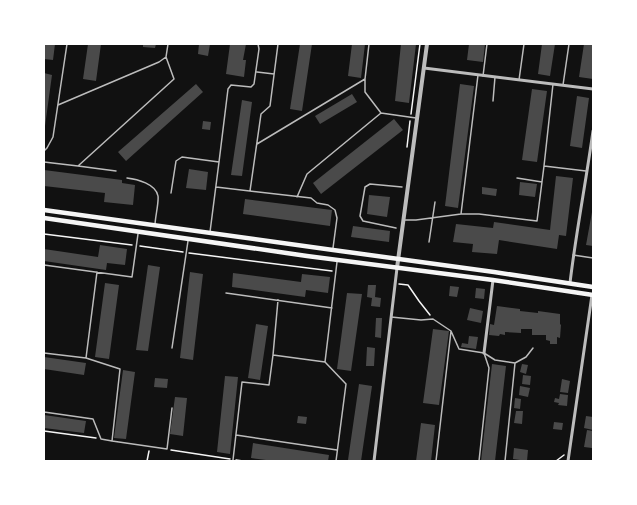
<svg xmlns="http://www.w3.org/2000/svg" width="637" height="505" viewBox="0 0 637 505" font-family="Inter,sans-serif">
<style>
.building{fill:#4a4a4a}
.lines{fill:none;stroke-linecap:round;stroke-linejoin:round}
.path{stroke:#f5f5f5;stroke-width:1.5}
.service{stroke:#bcbcbc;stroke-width:1.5}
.minor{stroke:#bcbcbc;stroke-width:3}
.tertiary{stroke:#bcbcbc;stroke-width:4}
.secondary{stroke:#f5f5f5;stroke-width:4.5}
</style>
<rect width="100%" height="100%" fill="#111"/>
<path class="building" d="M44 44H55L53 60 44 59Z
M88 44H101L96 81 83 79Z
M143 44H156L155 48 143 47Z
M199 44H210L208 56 198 54Z
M230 44H246L243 60H246L244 77 226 74Z
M300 44H312L302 111 290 109Z
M352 44H365L361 78 348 76Z
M401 44H416L409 103 395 101Z
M469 44H485L483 62 467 60Z
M542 44H555L550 76 538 74Z
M584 44H593V79L579 77Z
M44 73 52 75 45 126H44Z
M196 84 203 92 126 161 118 152Z
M460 84 474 86 458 208 445 206Z
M532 89 547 91 537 162 522 160Z
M352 94 357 102 320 124 315 116Z
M577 96 589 98 582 148 570 146Z
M242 100 252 102 242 176 231 175Z
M394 119 403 130 321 194 313 183Z
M203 121 211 122 210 130 202 129Z
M189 169 208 172 206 190 186 188Z
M44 170 122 180V183L135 185 133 205 104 202 105 193 44 186Z
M556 176 573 178 566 236 559 235 557 249 499 240 497 254 472 252 473 244 453 242 456 224 493 228 494 222 550 230Z
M520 182 537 184 535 197 519 195Z
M482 187 497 189 496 196 482 194Z
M369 195 390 197 387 217 367 214Z
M245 199 332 210 330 226 243 214Z
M592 212H593V246L586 245Z
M353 226 390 231 389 242 351 237Z
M100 245 127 249 125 265 107 263 106 270 44 261V249L98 257Z
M148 265 160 267 148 351 136 350Z
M190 272 203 274 193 360 180 358Z
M233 273 301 282 302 274 330 277 328 293 306 290 305 297 232 287Z
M105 283 119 285 109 359 95 357Z
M368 285H376L375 297 381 298 380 307 371 306 372 298 367 297Z
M450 286 459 287 457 297 449 296Z
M476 288 485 289 484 299 475 298Z
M347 293 362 294 351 371 337 369Z
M497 306 520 309V311L538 313V311L560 314V324L561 325 560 338 557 337V344H550V341L546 340V335H532V329H521V333L505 332V335L500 334 499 336 489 335 490 324 494 325Z
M470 308 483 311 481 323 467 320Z
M376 318H382L381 338 375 337Z
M256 324 268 326 260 380 248 378Z
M433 329 449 331 439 405 423 403Z
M469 336 478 337 476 349 461 347 462 343 468 344Z
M367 347 375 348 374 366H366Z
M44 357 86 363 84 375 44 369Z
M492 364 506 366 495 461H481Z
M522 364 528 365 526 374 520 372Z
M123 370 135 372 126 439 114 438Z
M523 375 531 376 530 385 522 384Z
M225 376 238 377 230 454 217 452Z
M155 378 168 379 167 388 154 387Z
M562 379 570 381 568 393 560 392Z
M359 384 372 386 361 461 348 460Z
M520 386 530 388 528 397 519 395Z
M560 394 568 395 567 406 558 405 559 403 554 402 555 398 559 399Z
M175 397 187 398 183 436 170 434Z
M515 398 521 399 520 409 514 408Z
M516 411H523L522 424 514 423Z
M44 415 86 421 84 433 44 428Z
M298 416 307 417 306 424 297 423Z
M586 416 593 417V430L584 428Z
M554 422 563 423 562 430 553 429Z
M421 423 435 425 431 461H416Z
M587 430 593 431 592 448 584 447Z
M253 443 329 455 328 461H274L251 458Z
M514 448 528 450 527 461 513 459Z"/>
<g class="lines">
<path class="path" d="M411 114 420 44
M407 147 410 121
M44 234 132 245
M140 246 183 252
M189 253 332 271
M399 284 408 285 419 301 430 315
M44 431 96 438
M171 450 230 459
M236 460 243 461
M147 461 149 451
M556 461 564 455"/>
<path class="service" d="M369 44 365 79V92L381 113
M257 72 274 74
M483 76 487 44
M519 80 524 44
M563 85 569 44
M493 101 495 77
M58 105 159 62 166 57 168 44
M257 144 365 79
M44 151 47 148 53 137 67 44
M44 162 78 166 174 79 166 57
M219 162 228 89 231 85 251 87 254 84 259 49 258 44
M78 166 116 171
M544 166 586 171
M127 178C137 179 156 184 158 196 159 202 155 218 155 225
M517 178 542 182
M216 187 311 198 317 203 328 205 335 210 337 218 333 248
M250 191 261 114 270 106 278 44
M171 193 176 161 182 157 219 162 210 232
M297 197 307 174 381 113 416 118
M461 214 478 75
M404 220H416L461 214H479L537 221 544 166 553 84
M396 228 363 221 360 216 365 187 370 184 402 187
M429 242 435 202
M573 255 593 258
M44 265 132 277 138 234
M97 272 86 358 120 369 112 441
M226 293 332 308
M278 300 273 355 325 362
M391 317 421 320 433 319 451 331 436 461
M451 331 459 349 484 353 495 360 515 363 526 357 533 348
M172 348 188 241
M44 353 86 358
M44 412 93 419 101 439 112 441 167 449 172 408
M236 435 337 450
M233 460 242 382 269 385 273 355
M336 461 346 384 325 362 337 262
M479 461 489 368 484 353
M505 461 515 363"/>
<path class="minor" d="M424 68 593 89
M570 283C576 232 586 182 593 131
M484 353 493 280
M374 461 397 268
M568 461 592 295"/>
<path class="tertiary" d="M397 268 427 44"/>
<path class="secondary" d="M44 210 333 250 494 272 593 287
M44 218 307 256 493 280 593 295"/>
</g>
<rect width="637" height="505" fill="none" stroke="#ffffff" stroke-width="90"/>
</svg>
